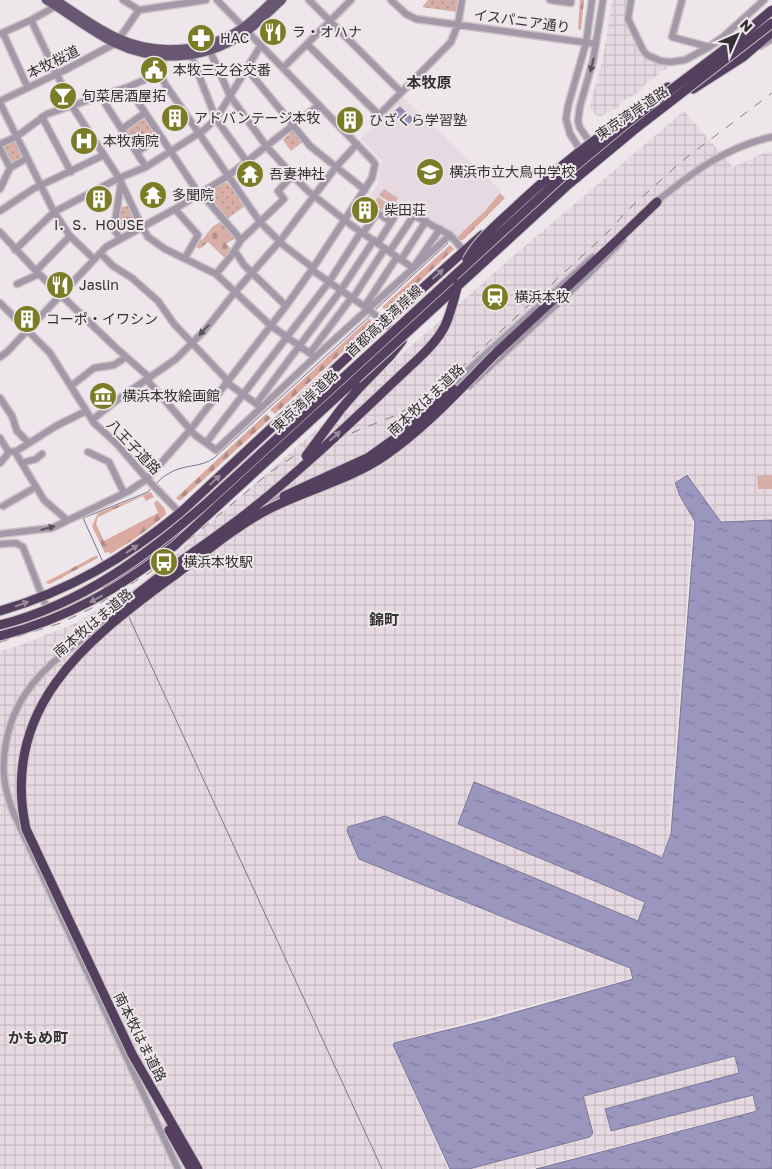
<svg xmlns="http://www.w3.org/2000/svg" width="772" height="1169" viewBox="0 0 772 1169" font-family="'Golos Text','Noto Sans JP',sans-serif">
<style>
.built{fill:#e7d9e1}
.industrial{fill:url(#industrial-grid)}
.forest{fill:url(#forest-firs)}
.cemetery{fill:url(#cemetery-stones)}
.park{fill:url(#park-dots)}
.pitch{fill:#d7afa6}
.water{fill:url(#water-ripples);stroke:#7b7794}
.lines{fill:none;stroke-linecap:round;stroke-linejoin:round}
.stream{stroke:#7b7794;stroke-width:1}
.minor-casing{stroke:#c8c2c5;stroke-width:9}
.major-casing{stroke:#c8c2c5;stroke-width:10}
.highway-casing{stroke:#c8c2c5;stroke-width:11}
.minor{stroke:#a398a8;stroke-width:6}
.major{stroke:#695672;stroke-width:8}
.highway{stroke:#543f5e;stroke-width:9}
.rail{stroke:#827d80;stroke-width:1;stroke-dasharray:9 9;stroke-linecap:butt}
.highway-bridge-casing{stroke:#c8c2c5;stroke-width:11;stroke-linecap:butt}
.highway-bridge{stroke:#543f5e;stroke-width:9}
.oneway{fill:#5a545b}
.oneway2{fill:#998a9d}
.labels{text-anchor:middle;stroke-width:4;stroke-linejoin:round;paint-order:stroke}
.street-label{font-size:14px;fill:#333031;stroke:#ede6ea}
.poi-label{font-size:14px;fill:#333031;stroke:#ede6ea;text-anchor:start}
.neighbourhood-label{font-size:15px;font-weight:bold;fill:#333031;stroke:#ede6ea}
</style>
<defs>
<pattern id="industrial-grid" width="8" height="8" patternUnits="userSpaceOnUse" patternTransform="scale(1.25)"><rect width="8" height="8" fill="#e7d9e1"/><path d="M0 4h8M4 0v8" fill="none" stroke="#c7bbc2"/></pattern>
<pattern id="forest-firs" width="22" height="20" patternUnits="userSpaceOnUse" patternTransform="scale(1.25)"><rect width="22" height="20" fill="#daaaa0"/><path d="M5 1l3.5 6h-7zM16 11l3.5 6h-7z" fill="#b18b83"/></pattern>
<pattern id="cemetery-stones" width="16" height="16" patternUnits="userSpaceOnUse" patternTransform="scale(1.25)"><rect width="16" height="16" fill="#d7afa6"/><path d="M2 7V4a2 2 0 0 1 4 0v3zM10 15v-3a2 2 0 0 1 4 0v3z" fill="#af8f88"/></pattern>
<pattern id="park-dots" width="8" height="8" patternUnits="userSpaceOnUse" patternTransform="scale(1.25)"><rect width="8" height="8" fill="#d7afa6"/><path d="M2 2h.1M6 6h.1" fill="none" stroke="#af8f88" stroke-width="1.8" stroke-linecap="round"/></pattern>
<pattern id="water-ripples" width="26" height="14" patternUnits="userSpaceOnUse" patternTransform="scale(1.25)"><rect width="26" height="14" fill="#9a96be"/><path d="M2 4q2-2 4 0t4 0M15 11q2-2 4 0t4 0" fill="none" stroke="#7e7b9b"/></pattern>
</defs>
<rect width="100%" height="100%" fill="#ede6ea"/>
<path class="built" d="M403 97 501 191 481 217 456 238 400 206 391 219 365 203 378 184 381 160 360 139Z"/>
<path class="industrial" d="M612 0H627L625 19 640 50 650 61 668 66 667 69 660 72 658 75 643 86V89L620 103 619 107 601 116 596 115 591 110 590 106 604 53Z
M684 111 733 167 762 154 772 152V519L721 521 687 473 673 483 693 522 669 831 671 834 643 901 645 902 638 921 631 918 613 961 629 969 632 978 391 1043 448 1169H0V651L15 647 74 624 141 584 518 252Z
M735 1057 739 1073 604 1109 610 1132 752 1095 757 1110 529 1169H471L591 1138 594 1133 583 1096Z"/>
<path class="forest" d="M580 0H584L581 30 578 29Z
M500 193 505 198 463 240H459L457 237 485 211Z
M450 245 454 249 387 312 382 307Z
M370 318 372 325 275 414 270 410Z
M266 414 271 418 181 500H178L176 498Z
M151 492 154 497 146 501 143 496 98 517 96 524 104 541 158 513 154 503 157 500 165 509 166 514C149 530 130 542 110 554L109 552 105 553 92 526 98 513Z
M97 555 98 558 50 584 46 583V582Z"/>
<path class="cemetery" d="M222 221 239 240 237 242 234 239 226 244 233 251 226 259 208 242 200 249 194 246 199 239 202 240 213 226Z"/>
<path class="park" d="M428 0H458L457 12 422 7Z
M145 116 158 136 137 148 124 129Z
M294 130 304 141 291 151 283 140Z
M17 139 25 157 11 166 1 146Z
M225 182 229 184 245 206 227 219 206 194Z
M130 205 138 223 120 233 116 226 118 208Z"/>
<path class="pitch" d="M384 189 398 198 394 205 379 195Z
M378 197 393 207 388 214 373 204Z
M772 475V489H758L757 476Z"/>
<path class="water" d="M400 107 413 119 406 126 393 113Z
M687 475 721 522 772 520V1169H536L757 1111 753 1095 611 1131 605 1109 739 1073 735 1056 583 1096 593 1133 590 1137 469 1169H450L393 1045 394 1043 484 1021 633 979 630 968 359 859 347 831 348 827 385 816 638 921 645 902 458 824 474 782 636 846 662 858 671 834 695 522 680 496 675 483Z"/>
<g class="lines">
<path class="stream" d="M375 310 448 243
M155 485C159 481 163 476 168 474 182 464 201 468 214 458L371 315
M103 562 83 518 148 492 152 487
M116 590 122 602
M128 615 382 1169"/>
<g class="minor-casing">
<path id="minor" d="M123 0 139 10
M309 0 401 92
M391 0 406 14 416 19 596 44
M550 0 571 3V0
M631 0 628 19 643 50 647 55 661 61 670 62 685 60 709 47
M682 0 672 37 709 47 723 37 764 0
M139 10 206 0
M31 20 72 106 119 178 142 227 148 237 165 249 216 274 270 325 315 357
M3 33 28 88
M0 34 31 20 56 6
M307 44 379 115 451 42 458 24 462 0
M760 46 772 39
M210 51 230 96 267 147 297 180 308 191 351 225 413 268 440 229
M191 55 216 119 247 162
M283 68 351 0
M247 69 310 146 365 190
M160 73 165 84 260 222 282 244 313 268
M128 87 199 194
M102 96 106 105 146 167
M0 101 65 70 116 43 139 10
M0 103 54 212 70 236 94 259
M42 117 71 172
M122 129 145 113
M0 144 16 137 47 114 128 87 160 73 162 70 164 54
M592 145 580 128 578 121 580 106 593 61 603 0
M0 148 10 168 27 158
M137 152 160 137
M583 154 570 134 566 119 568 106 586 43 592 0
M0 189 10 168
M201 193 241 240
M358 200 391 222
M655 203C691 173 726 147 772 137
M175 209 198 235 185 258
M0 211 33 189 104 155
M0 232 36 271 114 346 150 378
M363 233 377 213
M120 239 114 229 121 183
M378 243 400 208 450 235 464 251
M15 250 54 212 119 178 146 167 204 130 216 119 261 45
M235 251 244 265 286 306
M390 251 414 215
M100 253 113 266 132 278 158 301 174 324 228 381
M401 260 426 221
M312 270 368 309 397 333
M36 271 70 236
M216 274 231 256 241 240 284 199 278 191 293 175
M17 284 39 274
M353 298 385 248
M0 303 50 353 94 423 117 444 147 479 182 515
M365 306 397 257
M310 353 352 297
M0 357 7 352 106 247 175 209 228 176 319 105
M147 380 195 435 216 450 315 357 450 235
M226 382 258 405
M71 386 94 368 114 365 126 357
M469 386 587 276 623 240
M445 391 593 257
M0 398 12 416 17 431 29 443
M256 404 341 290 374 240
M92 420 117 400 176 359 205 330 235 292 280 241 336 167 357 144
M0 438 8 451 15 452 56 426 86 411
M206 443 329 282 361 232
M15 452 44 500 67 520
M88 452 109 462 124 493
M0 463 7 455 8 451
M22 463 36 459 42 454
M3 506 36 487
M253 514 267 504 288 495
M0 534 52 528 129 491 147 479 191 429 286 306 313 268 372 178 375 164 372 160 217 0
M0 544 16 543 23 547 48 611
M114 616C66 652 17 679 6 743 1 770 4 789 14 814L178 1169"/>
</g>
<g class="major-casing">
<path id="major" d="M46 0C69 14 90 31 114 43 156 63 203 61 242 35 257 25 269 12 282 0
M56 0C76 13 96 28 118 38 157 56 206 52 242 28 253 20 263 10 273 0"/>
</g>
<g class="highway-casing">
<path id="highway" d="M693 89 743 57 772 32
M605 132 668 87
M511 232C551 195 590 154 636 125
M497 352 610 247 657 202
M360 387 391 355 402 341
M293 431 484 256
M106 584 148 559 192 525
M0 611C69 591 125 558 180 513L385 322 482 235"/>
</g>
<use href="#minor" class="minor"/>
<use href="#major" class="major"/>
<use href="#highway" class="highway"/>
<path class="rail" d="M0 642 61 623 92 608 149 573 269 473 294 456 394 416 416 404 438 389 606 234 629 209 682 161 772 93"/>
<g class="highway-bridge-casing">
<path id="highway-bridge" d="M467 260C478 240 495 226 511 211 543 181 575 153 612 128
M306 456 341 409 360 387
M284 496 369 457 397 437 453 389
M110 617C153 578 202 548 247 513 307 466 361 412 417 360 447 332 448 322 458 284
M0 625C82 604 148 555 210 500L562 177 627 123 734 42 772 10
M0 636C69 618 118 589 174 546L569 184 634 130 772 23
M169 1130 191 1169
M198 1169 132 1054 26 829C0 709 84 642 168 580 200 557 231 529 267 510 305 490 347 481 383 457 426 428 461 388 497 352"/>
</g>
<use href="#highway-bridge" class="highway-bridge"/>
</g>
<defs><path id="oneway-solid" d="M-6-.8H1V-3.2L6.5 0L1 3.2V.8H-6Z" transform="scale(1.25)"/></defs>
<g class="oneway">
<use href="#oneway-solid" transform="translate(592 65) rotate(104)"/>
<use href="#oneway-solid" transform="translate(204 330) rotate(133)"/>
<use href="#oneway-solid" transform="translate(48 528) rotate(-15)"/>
</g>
<g class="oneway2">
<use href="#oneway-solid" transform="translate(438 274) rotate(-42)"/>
<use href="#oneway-solid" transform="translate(335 436) rotate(-42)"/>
<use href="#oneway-solid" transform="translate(215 480) rotate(-43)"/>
<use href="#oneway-solid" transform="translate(132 549) rotate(-34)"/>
<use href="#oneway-solid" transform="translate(96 599) rotate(151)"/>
<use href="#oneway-solid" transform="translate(22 604) rotate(-19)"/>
</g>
<defs>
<g id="restaurant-disc" transform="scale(1.4375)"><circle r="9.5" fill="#7b7c25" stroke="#ede6ea"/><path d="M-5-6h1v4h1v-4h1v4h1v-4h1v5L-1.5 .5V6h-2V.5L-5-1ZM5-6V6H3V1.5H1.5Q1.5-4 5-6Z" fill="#fff"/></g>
<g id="pharmacy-disc" transform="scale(1.4375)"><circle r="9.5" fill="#7b7c25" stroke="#ede6ea"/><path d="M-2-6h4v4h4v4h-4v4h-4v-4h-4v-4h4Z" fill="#fff"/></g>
<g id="civic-disc" transform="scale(1.4375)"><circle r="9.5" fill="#7b7c25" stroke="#ede6ea"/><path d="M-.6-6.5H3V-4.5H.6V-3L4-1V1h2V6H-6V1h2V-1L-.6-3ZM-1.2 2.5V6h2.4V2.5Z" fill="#fff"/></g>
<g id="bar-disc" transform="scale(1.4375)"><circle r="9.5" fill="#7b7c25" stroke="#ede6ea"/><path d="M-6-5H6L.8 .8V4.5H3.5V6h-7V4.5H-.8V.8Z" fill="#fff"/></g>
<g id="building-disc" transform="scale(1.4375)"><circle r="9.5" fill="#7b7c25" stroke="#ede6ea"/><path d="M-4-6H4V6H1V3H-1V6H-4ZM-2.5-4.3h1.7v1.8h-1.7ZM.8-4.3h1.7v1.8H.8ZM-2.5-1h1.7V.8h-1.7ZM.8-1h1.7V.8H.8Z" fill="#fff"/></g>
<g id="hospital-disc" transform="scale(1.4375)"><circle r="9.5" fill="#7b7c25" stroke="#ede6ea"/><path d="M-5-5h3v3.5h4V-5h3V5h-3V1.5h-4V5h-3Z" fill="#fff"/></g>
<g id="school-disc" transform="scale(1.4375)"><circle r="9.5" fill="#7b7c25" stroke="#ede6ea"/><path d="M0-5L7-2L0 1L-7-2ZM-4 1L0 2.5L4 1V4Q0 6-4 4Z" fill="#fff"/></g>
<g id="temple-disc" transform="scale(1.4375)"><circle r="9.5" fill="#7b7c25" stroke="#ede6ea"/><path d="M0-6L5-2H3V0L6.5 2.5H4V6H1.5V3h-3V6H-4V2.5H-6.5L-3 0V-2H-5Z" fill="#fff"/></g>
<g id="station-disc" transform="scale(1.4375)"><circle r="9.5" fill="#7b7c25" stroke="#ede6ea"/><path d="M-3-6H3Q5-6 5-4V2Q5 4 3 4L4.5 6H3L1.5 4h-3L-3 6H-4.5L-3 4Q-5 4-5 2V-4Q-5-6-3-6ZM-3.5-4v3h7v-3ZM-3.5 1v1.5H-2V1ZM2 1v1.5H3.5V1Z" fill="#fff"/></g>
<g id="museum-disc" transform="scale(1.4375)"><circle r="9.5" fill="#7b7c25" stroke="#ede6ea"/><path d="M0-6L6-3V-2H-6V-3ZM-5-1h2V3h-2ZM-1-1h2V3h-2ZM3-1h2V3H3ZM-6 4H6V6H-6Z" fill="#fff"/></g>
<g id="bus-disc" transform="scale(1.4375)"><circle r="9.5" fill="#7b7c25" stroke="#ede6ea"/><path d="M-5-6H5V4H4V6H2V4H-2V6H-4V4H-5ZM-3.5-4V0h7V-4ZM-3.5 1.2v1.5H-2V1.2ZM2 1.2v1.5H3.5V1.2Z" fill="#fff"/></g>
</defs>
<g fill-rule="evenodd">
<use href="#restaurant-disc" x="273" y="32"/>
<use href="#pharmacy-disc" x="201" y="38"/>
<use href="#civic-disc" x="154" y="70"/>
<use href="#bar-disc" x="63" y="96"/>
<use href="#building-disc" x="175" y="118"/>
<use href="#building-disc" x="350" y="120"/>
<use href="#hospital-disc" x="84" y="141"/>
<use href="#school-disc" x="430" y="172"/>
<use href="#temple-disc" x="250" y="174"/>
<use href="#temple-disc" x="153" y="195"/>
<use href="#building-disc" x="99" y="199"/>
<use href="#building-disc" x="365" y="210"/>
<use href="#restaurant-disc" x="60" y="285"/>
<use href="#station-disc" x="495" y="297"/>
<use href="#building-disc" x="27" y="319"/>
<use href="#museum-disc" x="103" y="396"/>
<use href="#bus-disc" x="164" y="562"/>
</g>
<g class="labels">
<g class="street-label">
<text transform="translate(522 21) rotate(8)" y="5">イスパニア通り</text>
<text transform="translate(53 62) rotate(-26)" y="5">本牧桜道</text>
<text transform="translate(632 113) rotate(-34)" y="5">東京湾岸道路</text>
<text transform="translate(384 321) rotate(-43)" y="5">首都高速湾岸線</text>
<text transform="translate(426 400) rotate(-43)" y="5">南本牧はま道路</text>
<text transform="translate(305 401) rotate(-43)" y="5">東京湾岸道路</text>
<text transform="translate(134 447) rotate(46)" y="5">八王子道路</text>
<text transform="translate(93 623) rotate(-40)" y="5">南本牧はま道路</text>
<text transform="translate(140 1037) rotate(63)" y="5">南本牧はま道路</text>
</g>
<g class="poi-label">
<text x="292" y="37">ラ・オハナ</text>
<text x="220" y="43">HAC</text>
<text x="173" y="75">本牧三之谷交番</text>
<text x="82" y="101">旬菜居酒屋拓</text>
<text x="194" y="123">アドバンテージ本牧</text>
<text x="369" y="125">ひざくら学習塾</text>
<text x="103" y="146">本牧病院</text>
<text x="449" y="177">横浜市立大鳥中学校</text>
<text x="269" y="179">吾妻神社</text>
<text x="172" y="200">多聞院</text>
<text x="384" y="215">柴田荘</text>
<text x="99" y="230" text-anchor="middle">I．S．HOUSE</text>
<text x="79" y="290">Jaslin</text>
<text x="514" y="302">横浜本牧</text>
<text x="46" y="324">コーポ・イワシン</text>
<text x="122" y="401">横浜本牧絵画館</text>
<text x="183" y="567">横浜本牧駅</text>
</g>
<g class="neighbourhood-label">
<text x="429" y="88">本牧原</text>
<text x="384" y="625">錦町</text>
<text x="38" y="1043">かもめ町</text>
</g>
</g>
<g transform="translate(737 35) rotate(45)" stroke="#ede6ea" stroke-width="4" paint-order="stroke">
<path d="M0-4L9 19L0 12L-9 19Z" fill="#333031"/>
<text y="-8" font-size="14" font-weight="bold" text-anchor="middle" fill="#333031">N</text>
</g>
</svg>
